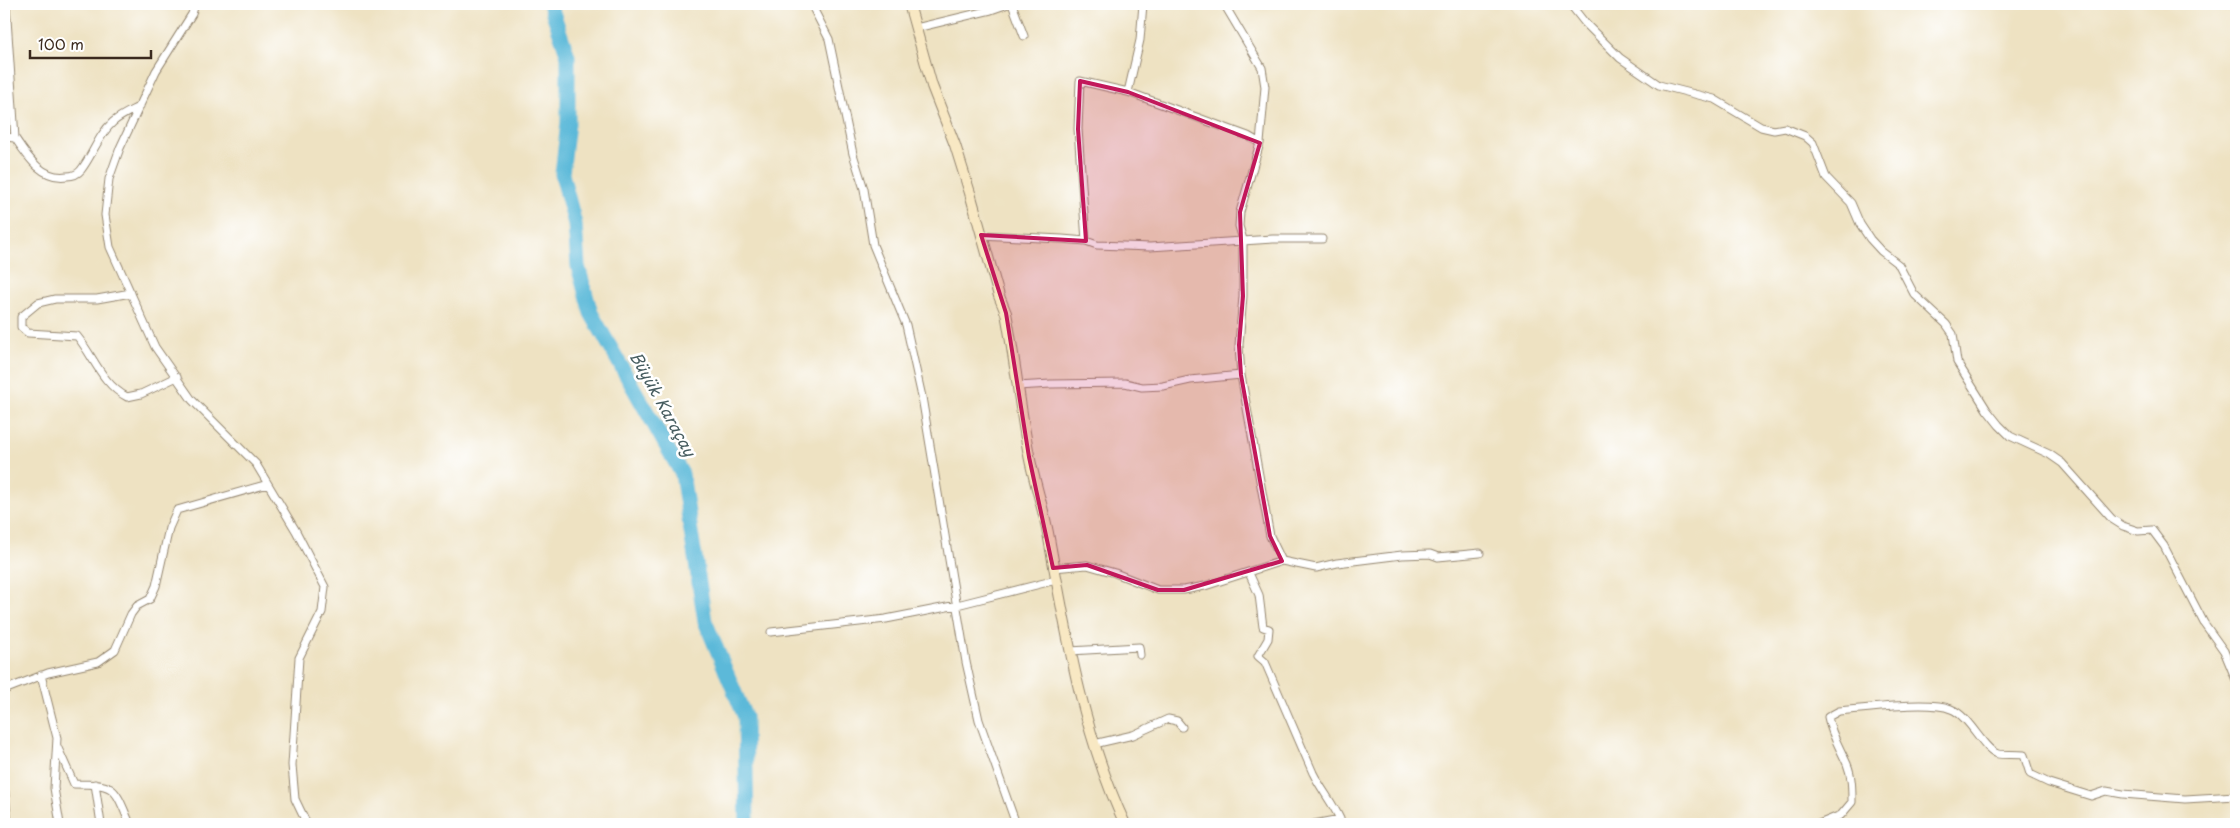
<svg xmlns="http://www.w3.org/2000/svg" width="2240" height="828" viewBox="0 0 2240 828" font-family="'Playpen Sans',sans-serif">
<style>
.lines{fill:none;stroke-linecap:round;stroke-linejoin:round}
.river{stroke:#5bb9d9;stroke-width:15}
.street-casing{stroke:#948670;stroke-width:9}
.secondary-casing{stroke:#948670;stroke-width:12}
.street{stroke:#fff;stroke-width:7}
.secondary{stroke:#f8e8c3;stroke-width:10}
.marked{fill:#c2185b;fill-opacity:0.2;stroke:#c2185b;stroke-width:4;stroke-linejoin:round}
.labels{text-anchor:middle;stroke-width:5;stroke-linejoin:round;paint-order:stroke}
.water-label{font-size:16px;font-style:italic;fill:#465c5f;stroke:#fff}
</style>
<rect width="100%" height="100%" fill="#fff"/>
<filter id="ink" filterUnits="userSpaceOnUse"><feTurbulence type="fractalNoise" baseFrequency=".02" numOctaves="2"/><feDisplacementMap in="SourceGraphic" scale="10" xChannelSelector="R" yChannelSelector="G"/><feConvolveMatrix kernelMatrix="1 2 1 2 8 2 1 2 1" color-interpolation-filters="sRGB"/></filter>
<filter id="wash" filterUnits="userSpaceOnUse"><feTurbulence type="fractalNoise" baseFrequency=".0096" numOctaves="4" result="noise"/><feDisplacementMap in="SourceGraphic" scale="20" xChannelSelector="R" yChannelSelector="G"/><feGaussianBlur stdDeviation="1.12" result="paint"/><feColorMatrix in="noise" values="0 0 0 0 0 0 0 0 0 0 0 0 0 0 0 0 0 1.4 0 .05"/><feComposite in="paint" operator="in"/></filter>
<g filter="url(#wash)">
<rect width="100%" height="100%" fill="#eee2c2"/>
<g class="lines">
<path class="river" d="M550 4 568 56V123L562 174 575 224 578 266 591 313 682 474 705 621 745 717 747 824"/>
</g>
</g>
<g filter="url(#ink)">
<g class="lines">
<g class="street-casing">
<path id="street" d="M6 4 15 138
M195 4 192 14 156 71 120 148 109 179 105 215 110 247 155 347 192 400 256 464 296 531 325 587 322 612 299 658 292 765 295 799 307 824
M811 4 829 39 853 154 864 189 873 245 906 325 922 397 966 662 979 720 1016 824
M1012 4 1024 36
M1224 4 1262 68 1265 87 1260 143 1240 212 1239 226 1243 240V296L1239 345 1241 375 1270 536 1282 561
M1570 4 1585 23 1620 58 1659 85 1714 99 1761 127 1774 130 1785 128 1805 136 1813 143 1826 177 1851 203 1860 224 1870 239 1881 251 1899 265 1914 294 1946 324 1953 334 1957 362 1987 410 1999 425 2010 436 2049 454 2062 463 2112 519 2123 526 2138 531 2152 530 2164 546 2204 623 2224 651 2236 680
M916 28 991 10 1008 4
M1128 92 1140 40 1143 4
M4 137 15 138C27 156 42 180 67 176 73 176 77 175 81 170 93 155 98 135 113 122 121 115 131 111 140 106
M981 235 1062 239 1086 241 1097 245 1150 247 1273 239H1322
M1086 241 1078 129 1080 81 1128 92 1248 136 1260 143
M131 293 97 299H55L38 303 21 317V327L28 333 77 336C94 357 102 384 127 397L141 394 177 377
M1017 386 1051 384 1125 383 1142 387 1163 386 1190 380 1241 375
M1053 568 1087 565 1115 573 1158 590H1184L1205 586 1282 561 1316 568 1337 563 1402 555 1430 554 1438 557 1480 553
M1249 573 1259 595 1263 627 1269 629 1268 639 1258 656 1265 662 1313 773C1321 789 1332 802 1340 819L1314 824
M771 632 886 619 957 605 1056 580
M1070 651 1139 647 1140 655
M41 675 57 738 54 788 60 824
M4 690 48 673 98 662 115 650 131 614 137 606 150 599 156 586 169 528 177 510 268 484
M1094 744 1133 735 1168 719 1177 721 1182 727
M57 746 74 784C116 784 114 786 130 824
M95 784 101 824
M4 785 8 824
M1781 824H1790
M1819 824 1841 815 1852 802C1852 789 1852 776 1847 764 1840 748 1831 734 1828 717L1839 711C1865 709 1930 700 1951 709 1970 716 1983 750 1998 754 2002 755 2017 754 2024 755L2030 774 2049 783 2091 796 2106 791 2123 794 2185 799 2236 796"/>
</g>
<g class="secondary-casing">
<path id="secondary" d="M909 4 932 86 955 145 970 193 999 296 1006 313C1015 360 1020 408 1029 455 1034 481 1043 507 1048 533 1066 632 1082 732 1125 824"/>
</g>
<use href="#street" class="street"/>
<use href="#secondary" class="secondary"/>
</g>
</g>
<path class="marked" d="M1080 81 1128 92 1260 143 1240 212 1243 296 1239 345 1241 375 1270 536 1282 561 1184 590H1158L1087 565 1053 568 1029 457 1006 313 981 235 1086 241 1078 129Z"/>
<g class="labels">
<g class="water-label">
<text transform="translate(663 404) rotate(61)" y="6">Büyük Karaçay</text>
</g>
</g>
<rect width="2240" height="828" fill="none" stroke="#fff" stroke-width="20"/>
<path d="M30 50v8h121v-8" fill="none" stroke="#3b2a1e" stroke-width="2.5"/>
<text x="38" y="50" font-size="15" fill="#3b2a1e" stroke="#ffffff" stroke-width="4" paint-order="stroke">100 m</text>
</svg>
